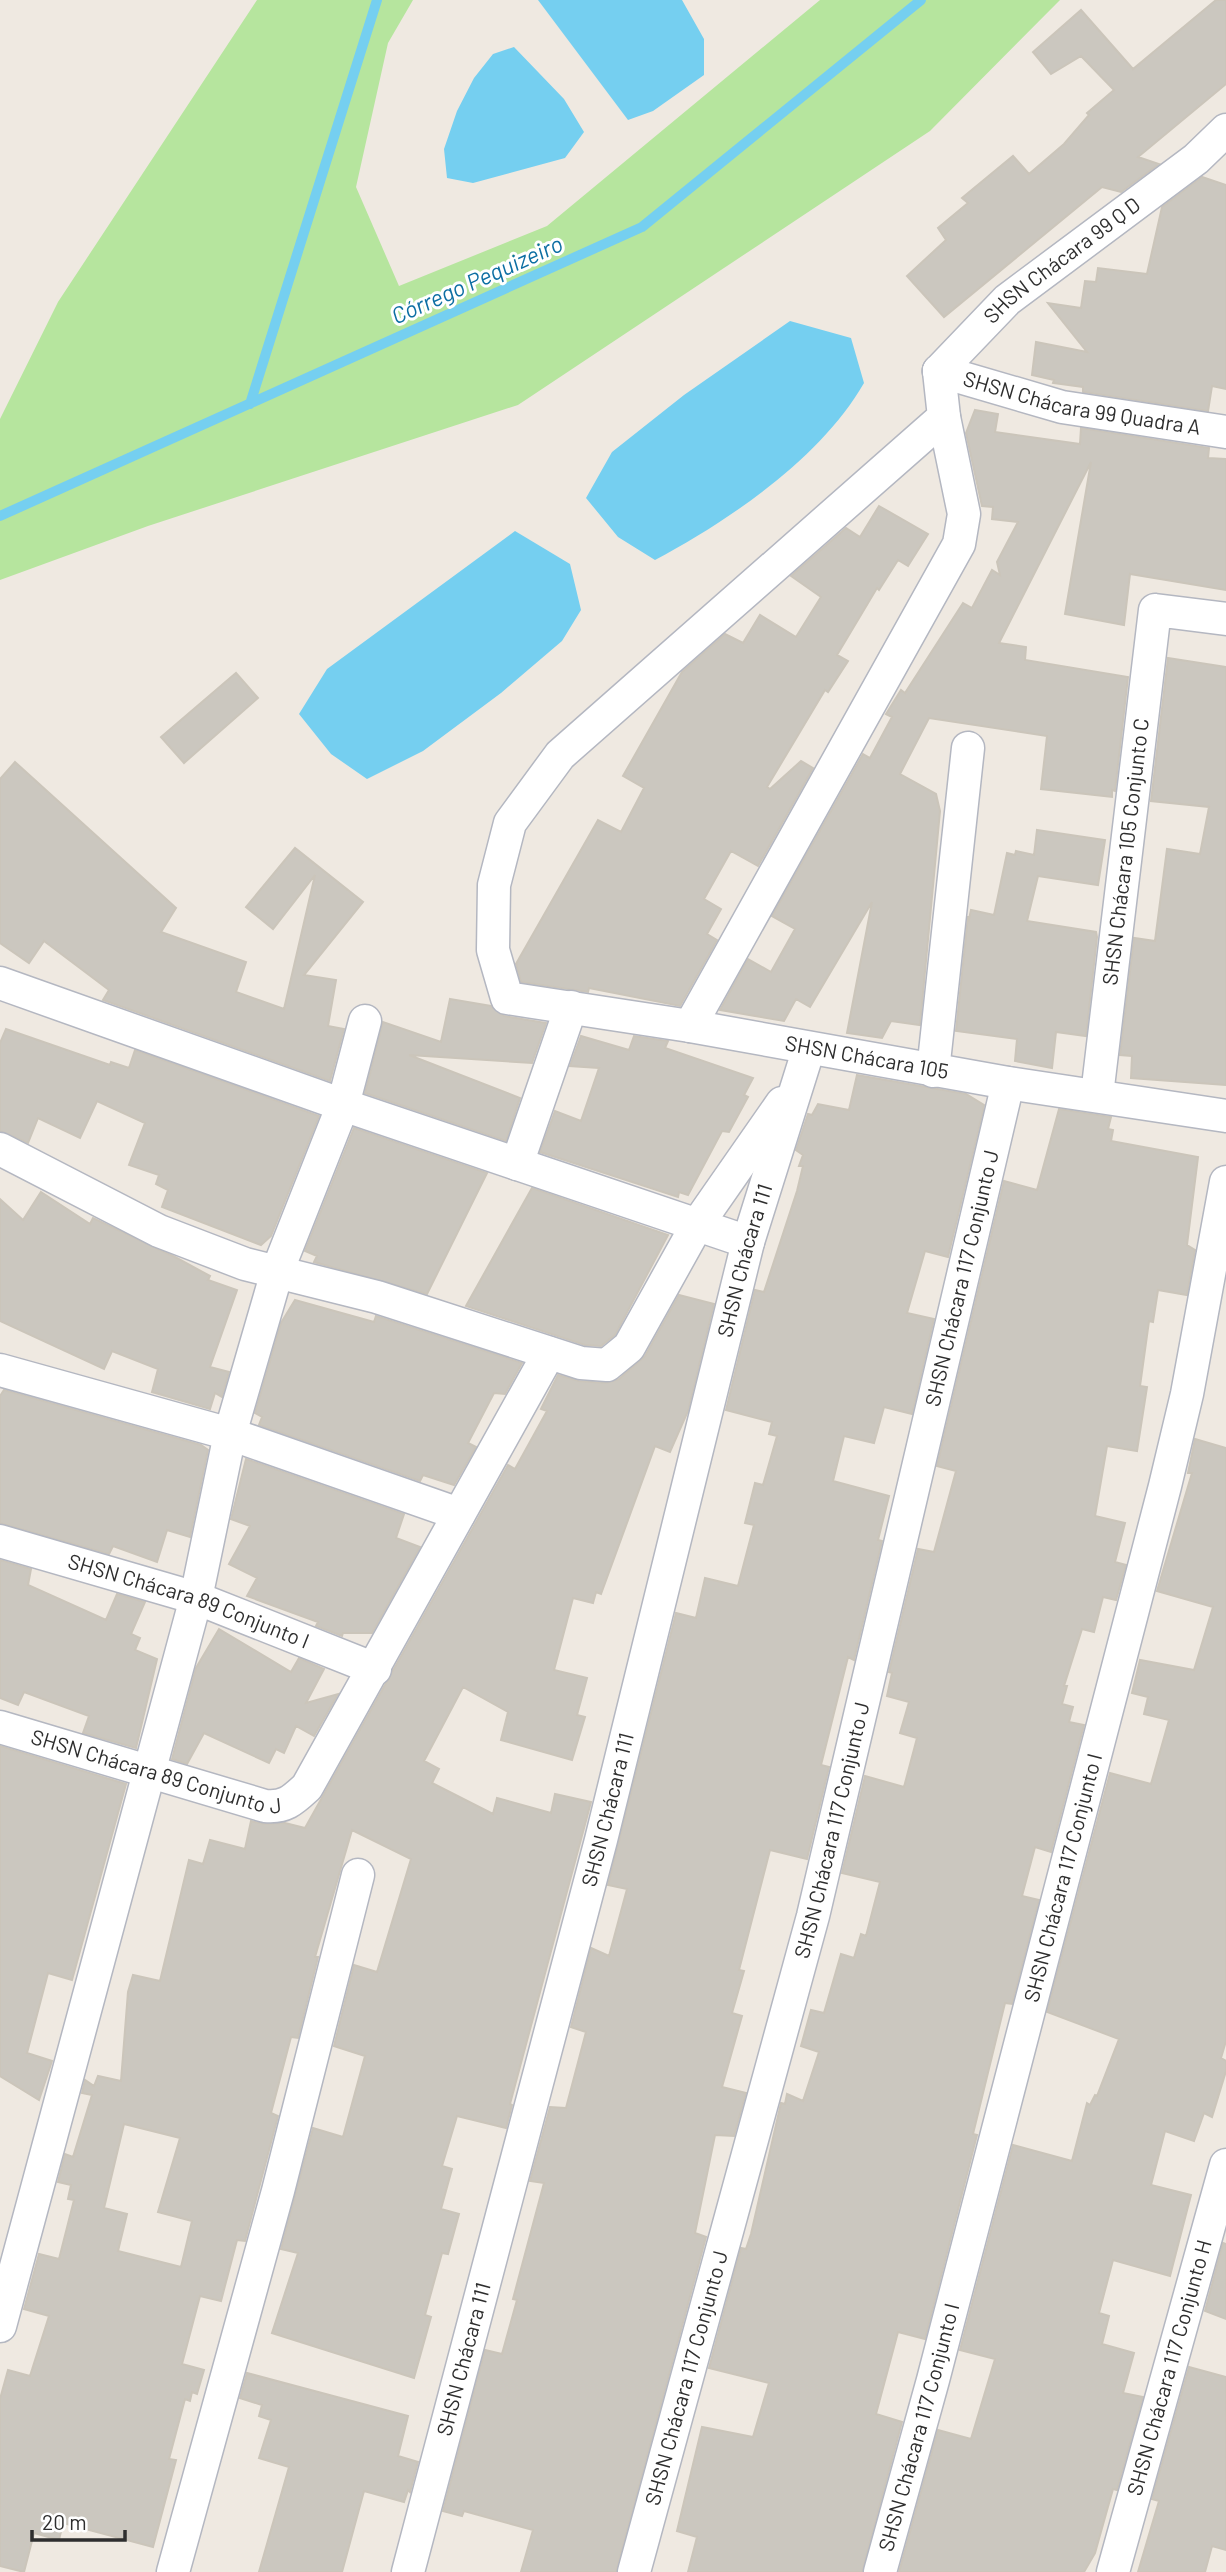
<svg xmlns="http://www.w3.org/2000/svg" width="1226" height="2572" viewBox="0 0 1226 2572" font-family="Barlow,sans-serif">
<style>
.green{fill:#b6e59e}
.water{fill:#75cff0}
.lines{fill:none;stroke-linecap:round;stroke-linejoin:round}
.stream{stroke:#75cff0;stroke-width:10}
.building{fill:#cbc7bf;stroke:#cbc5ba;stroke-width:2;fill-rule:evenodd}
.minor-casing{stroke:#b4b7c1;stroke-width:35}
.minor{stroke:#fff;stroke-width:32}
.labels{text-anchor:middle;stroke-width:6;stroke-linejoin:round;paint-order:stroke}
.street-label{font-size:21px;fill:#2e2e2e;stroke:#fff}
.water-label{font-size:23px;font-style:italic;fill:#0d6fa3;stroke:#fff}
</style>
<rect width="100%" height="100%" fill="#efe9e1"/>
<path class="green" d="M257 0H413L388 43 356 187 399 286 547 226 820 0H1060L930 131 518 405 148 526 0 580V419L58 302Z"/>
<path class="water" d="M538 0H682L704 39V75L653 111 628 120Z
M514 47 564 99 584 132 565 158 473 183 447 178 444 149 457 111 474 78 493 54Z
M790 321 851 338 864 383C821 458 730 520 655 560L618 537 586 498 612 452 684 395Z
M515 531 570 564 581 610 562 641 501 693 423 751 367 779 331 754 299 714 327 669Z"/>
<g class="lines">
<path class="stream" d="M250 404 377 0
M0 516 642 227 921 0"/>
</g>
<path class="building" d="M1216 0H1226V84L1138 157 1159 164 1121 192 1102 187 944 317 907 276 946 240 938 228 968 203 962 198 1013 156 1029 174 1064 144 1089 115 1087 113 1114 90 1081 56 1051 74 1033 52 1081 10 1133 69Z
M1202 177 1226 185V389L1212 386 1208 411 1083 392V387L1053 383 1054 380 1032 375 1036 342 1087 352 1048 303 1081 308 1085 281 1096 282 1098 268 1147 274 1162 207Z
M975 410 998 414 995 432 1080 444 1081 428 1209 448 1208 458 1226 459V590L1130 574 1124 625 1065 614 1091 462 999 643 1026 647 1025 660 1128 677 1115 791 1112 790V797L1041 789 1047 736 929 718 900 774 936 794 940 811 920 1025 891 1021 882 1038 847 1033 872 902 810 1007 796 999 784 1021 720 1010 748 959 771 972 795 929 772 916 863 754 870 758 892 717 886 714 901 690 905 693 963 603 972 608 992 570 1000 575 997 562 1018 522 992 519 993 507 982 506 966 433Z
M879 506 928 534 908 566 898 560 879 590 877 588 837 655 848 661 828 692 825 690 767 787 770 789 801 761 813 768 758 866 731 851 704 899 721 909 707 934 717 940 680 1006 589 988 588 992 521 982 516 964 598 820 621 832 644 788 623 776 682 672 725 634 743 643 760 615 796 637 821 597 791 576 846 528 860 537Z
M1168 658 1226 667V1085L1131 1078 1132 1056 1120 1055 1134 938 1155 941 1167 849 1200 854 1209 807 1151 801Z
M236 673 258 698 184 763 161 737Z
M15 762 176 908 161 932 246 962 236 992 284 1009 315 875 273 929 246 907 295 848 363 902 304 975 336 980 328 1026 344 1029 330 1081 103 1000 109 990 44 941 29 963 0 943V779Z
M1037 830 1105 840 1098 885 1038 876 1027 921 1096 932 1097 937 1086 1036 1056 1032 1052 1068 1015 1061 1017 1039 956 1031 968 916 969 919 971 910 994 915 1007 853 1015 855 1016 851 1034 855Z
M450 999 491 1006 504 1016 546 1023 532 1063 409 1055 520 1098 506 1141 365 1093 383 1022 441 1042Z
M6 1029 110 1065 111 1062 129 1068 135 1050 319 1116 271 1236 261 1245 162 1207 168 1190 156 1184 159 1175 129 1165 145 1123 97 1101 80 1138 38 1118 28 1143 0 1131V1043Z
M581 1036 629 1050 634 1036 668 1041 665 1048 753 1078 744 1095 748 1097 729 1132 722 1131 688 1195 679 1192 678 1197 540 1152 555 1111 581 1121 599 1068 570 1066Z
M857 1075 966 1094 984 1105 983 1111 948 1257 925 1251 907 1313 934 1319 912 1414 884 1407 874 1443 844 1436 833 1481 889 1496 878 1540 882 1541 854 1660 848 1657 821 1765 829 1767 807 1859 770 1850 739 1970 744 1971 732 2013 742 2016 722 2087 746 2093 734 2136 715 2135 695 2233 706 2237 616 2572H521L533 2530 464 2511 462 2516 443 2511 485 2350 502 2354 517 2300 513 2299 544 2183 530 2181 550 2107 566 2108 586 2032 571 2027 591 1948 609 1956 627 1889 608 1885 676 1613 696 1618 705 1578 738 1586 754 1525 745 1523 755 1483 763 1485 777 1436 769 1434 772 1422 726 1410 755 1290 764 1292 797 1191 803 1166H799L803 1155 796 1150 808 1114 812 1115 818 1104 849 1110Z
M1059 1109 1111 1117 1108 1129 1113 1130 1111 1141 1198 1157 1187 1245 1195 1250 1187 1295 1158 1290 1153 1322 1149 1321 1140 1386 1147 1387 1137 1451 1107 1446 1095 1516 1125 1523 1115 1562 1126 1565 1116 1600 1103 1597 1094 1632 1082 1629 1064 1686H1067L1062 1704 1073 1707 1069 1722 1084 1725 1051 1852 1035 1847 1022 1896 1039 1900 1012 2004 1005 2003 973 2134 977 2135 925 2339 898 2332 876 2414 902 2422 862 2572H688L697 2537 677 2531 702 2427 753 2437 769 2383 709 2368 741 2248 746 2249 751 2234 781 2103 785 2104 787 2094 803 2101 819 2052 801 2046 811 2010 824 2013 841 1954 854 1958 861 1934 866 1936 880 1882 842 1873 865 1776 904 1787 917 1738 900 1733 909 1702 887 1696 892 1673 889 1672 918 1549 934 1552 956 1471 937 1466 1004 1181 1037 1190Z
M354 1128 487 1173 427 1294 314 1262 317 1256 305 1251Z
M532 1188 668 1235 615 1335 601 1346 585 1345 466 1306Z
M41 1192 90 1224 93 1218 175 1257 210 1276 208 1280 237 1290 210 1367 229 1372 222 1397 215 1393 210 1409 152 1392 158 1369 112 1351 104 1369 0 1321V1199L23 1220Z
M679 1295 714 1304 688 1411 670 1452 655 1446 601 1594 596 1592 593 1603 573 1598 554 1670 587 1678 577 1715 585 1717 572 1760 501 1740 508 1712 463 1687 424 1761 439 1769 432 1783 493 1814 497 1798 551 1813 555 1794 591 1802 510 2104 512 2105 506 2128 457 2116 442 2166 452 2169 441 2209 459 2214 448 2254 442 2253 425 2315 431 2317 414 2378 272 2333 298 2253 281 2249 313 2128 343 2137 365 2056 334 2046 354 1965 377 1972 411 1859 352 1830 315 1957H318L298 2038 291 2037 271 2113 278 2116 245 2241 237 2240 221 2301 200 2296 182 2364 204 2370 197 2394 192 2392 190 2401 185 2399 169 2459 176 2460 153 2547 63 2523 59 2540 34 2533 24 2572 0 2566V2399L8 2370 30 2376 49 2316 24 2309 39 2254 59 2259 74 2200 68 2199 71 2185 58 2182 65 2154 73 2157 92 2095 82 2093 85 2080 94 2086 98 2076 121 2081 128 1992 133 1975 160 1981 189 1860 203 1864 210 1840 245 1849 251 1821 264 1824 285 1823 305 1828 508 1465 515 1469 547 1411 541 1409 558 1375 579 1381 606 1383 619 1379 645 1356ZM124 2124 180 2138 158 2212 192 2221 181 2267 118 2251 127 2214 104 2208Z
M295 1300 374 1322 376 1316 522 1363 505 1394 494 1393 468 1443 476 1447 454 1485 423 1475 420 1481 259 1425 262 1417 255 1413 281 1323Z
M4 1390 201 1445 208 1450 190 1537 167 1530 157 1562 113 1546 109 1554 0 1523V1396Z
M1195 1439 1226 1448V2041L1221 2058 1226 2061V2071L1212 2117 1204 2113 1194 2141 1165 2131 1151 2185 1191 2195 1170 2276 1113 2260 1099 2313 1109 2316 1102 2344 1134 2353 1123 2393 1143 2397 1117 2490 1113 2489 1095 2553 1084 2572H899L938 2430 971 2439 995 2359 960 2350 1013 2145 1072 2161 1087 2103 1090 2105 1095 2095 1097 2096 1119 2039 1047 2012 1110 1773 1151 1784 1169 1720 1144 1714 1148 1697 1132 1693 1140 1660 1194 1670 1213 1607 1157 1591 1192 1473H1188Z
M246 1459 404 1514 396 1538 420 1547 372 1633H343L342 1636 316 1626 318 1622 247 1596 257 1578 229 1564 250 1526 231 1519Z
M0 1560 31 1569 28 1585 106 1620 117 1594 145 1602 131 1634 140 1638 135 1650 157 1659 136 1748 83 1733 89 1716 24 1692 18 1705 0 1698Z
M219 1629 291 1672 299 1658 324 1669 306 1703 338 1694 314 1736 296 1726 284 1753 276 1749 269 1763 204 1733 187 1764 172 1759 196 1668Z
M0 1746 126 1784 72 1980 48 1973 27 2053 52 2061 39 2100 0 2076Z
M1223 2243 1226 2244V2319L1205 2311Z
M1189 2367 1226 2377V2550L1212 2546 1205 2572H1138L1159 2501 1152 2499Z
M247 2373 408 2416 398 2456 418 2462 410 2492 408 2490 404 2502 364 2491 342 2572H259L289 2467 259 2458 271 2420 259 2416 262 2405 240 2398Z"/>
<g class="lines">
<g class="minor-casing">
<g id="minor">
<path id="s1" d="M939 371 944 417 560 755 510 823 494 885 493 950 507 998 690 1026 1008 1083 1226 1116"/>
<path id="s2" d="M939 371 1007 300 1196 159 1226 130"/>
<path id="s3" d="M939 371 1062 407 1226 432"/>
<path d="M0 983 343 1105 748 1242"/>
<path d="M690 1026 959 544 964 514 944 417"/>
<path d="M933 1071 968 748"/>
<path id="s4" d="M1097 1095 1155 610 1226 619"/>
<path d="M0 1149 159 1231 245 1264 377 1297 581 1363 607 1365 629 1347 697 1225 782 1103"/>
<path d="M517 1164 571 1007"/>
<path d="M0 1370 230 1434 459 1514"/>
<path id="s5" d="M0 1541 196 1598 375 1669"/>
<path id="s6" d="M0 1727 265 1806C285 1808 293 1800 307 1787L549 1353"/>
<path d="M0 2326 196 1598 230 1434 277 1272 343 1105 365 1021"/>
<path d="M173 2572 278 2191 358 1875"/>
<path id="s7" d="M408 2572 601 1840 748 1242 809 1048"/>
<path id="s8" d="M634 2572 813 1916 1008 1083"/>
<path id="s9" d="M880 2572 933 2380 1165 1486 1187 1394 1226 1182"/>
<path id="s10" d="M1113 2572 1226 2165"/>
</g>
</g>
<use href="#minor" class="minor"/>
</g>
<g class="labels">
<g class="street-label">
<text dy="7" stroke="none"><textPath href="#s2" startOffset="166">SHSN Chácara 99 Q D</textPath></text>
<text dy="7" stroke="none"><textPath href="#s3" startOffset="147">SHSN Chácara 99 Quadra A</textPath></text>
<text dy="7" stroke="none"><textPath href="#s4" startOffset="245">SHSN Chácara 105 Conjunto C</textPath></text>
<text dy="7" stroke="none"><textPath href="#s1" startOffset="1186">SHSN Chácara 105</textPath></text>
<text dy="7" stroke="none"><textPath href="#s7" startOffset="1354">SHSN Chácara 111</textPath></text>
<text dy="7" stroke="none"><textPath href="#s8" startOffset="1335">SHSN Chácara 117 Conjunto J</textPath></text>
<text dy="7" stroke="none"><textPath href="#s5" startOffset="198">SHSN Chácara 89 Conjunto I</textPath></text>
<text dy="7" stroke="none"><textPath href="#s6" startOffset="163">SHSN Chácara 89 Conjunto J</textPath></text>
<text dy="7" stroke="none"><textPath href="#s7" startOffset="788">SHSN Chácara 111</textPath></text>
<text dy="7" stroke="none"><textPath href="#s8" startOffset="768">SHSN Chácara 117 Conjunto J</textPath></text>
<text dy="7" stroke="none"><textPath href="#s9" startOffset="718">SHSN Chácara 117 Conjunto I</textPath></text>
<text dy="7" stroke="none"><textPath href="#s7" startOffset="220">SHSN Chácara 111</textPath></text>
<text dy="7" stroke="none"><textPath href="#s10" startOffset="212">SHSN Chácara 117 Conjunto H</textPath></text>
<text dy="7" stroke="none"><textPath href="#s8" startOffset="201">SHSN Chácara 117 Conjunto J</textPath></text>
<text dy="7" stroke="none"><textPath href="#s9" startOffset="150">SHSN Chácara 117 Conjunto I</textPath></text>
</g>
<g class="water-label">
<text transform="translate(477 280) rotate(-24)" y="8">Córrego Pequizeiro</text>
</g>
</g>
<path d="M32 2530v10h93v-10" fill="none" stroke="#2e2e2e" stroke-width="3.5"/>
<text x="42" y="2530" font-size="21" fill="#2e2e2e" stroke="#ffffff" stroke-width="5" paint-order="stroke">20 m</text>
</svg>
